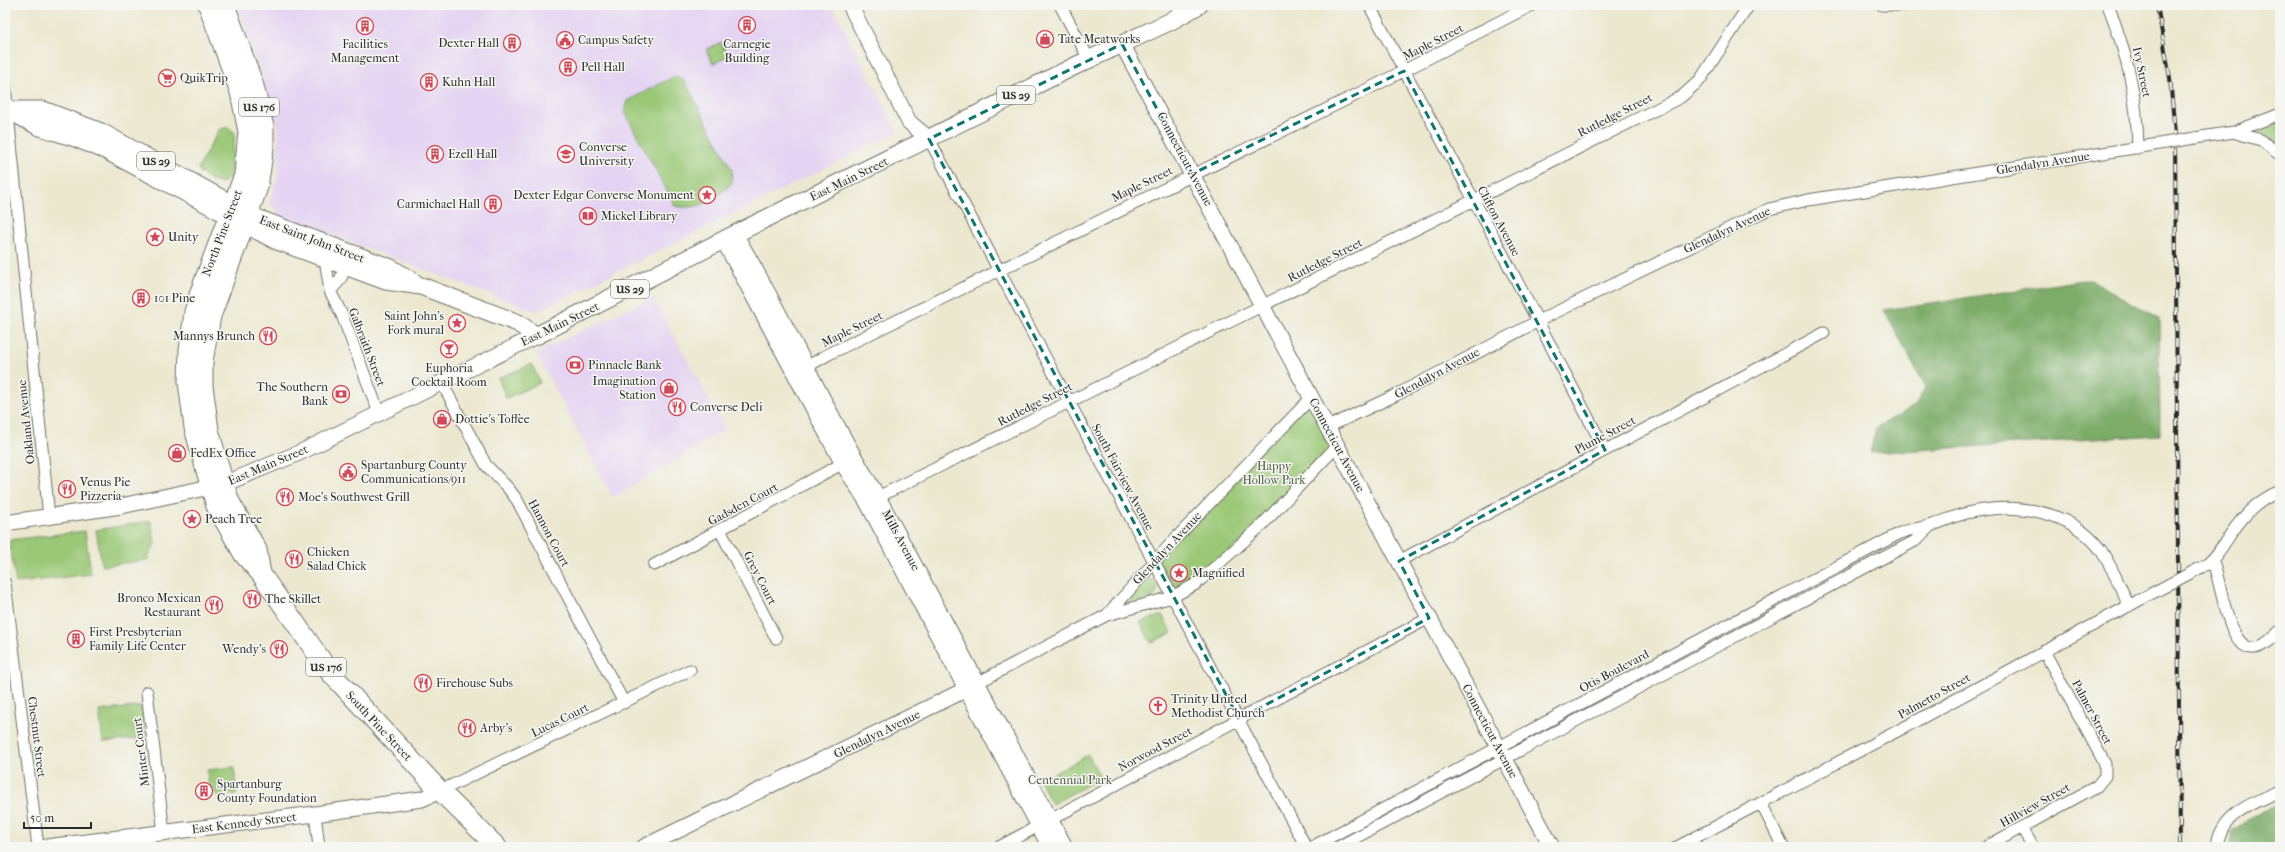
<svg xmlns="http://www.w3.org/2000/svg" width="2285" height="852" viewBox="0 0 2285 852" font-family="'IM FELL French Canon',serif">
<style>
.built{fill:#e4d3f2}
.green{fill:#9ac876;stroke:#627a50}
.forest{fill:#7bac67;stroke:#536c49}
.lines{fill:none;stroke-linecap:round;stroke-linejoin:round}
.street-casing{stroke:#6f6d65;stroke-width:13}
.secondary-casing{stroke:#6f6d65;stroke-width:17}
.primary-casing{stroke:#6f6d65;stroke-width:19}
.highway-casing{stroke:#6f6d65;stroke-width:21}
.street{stroke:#fff;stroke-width:11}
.secondary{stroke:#fff;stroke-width:15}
.primary{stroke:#fff;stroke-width:17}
.highway{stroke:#fff;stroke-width:19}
.rail-casing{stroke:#2b2b2b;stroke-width:4}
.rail{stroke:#f6f6f2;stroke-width:2.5;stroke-dasharray:8;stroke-linecap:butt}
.street-bridge-casing{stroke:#6f6d65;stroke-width:13;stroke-linecap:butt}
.street-bridge{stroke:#fff;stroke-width:11}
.marked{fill:none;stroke:#0f766e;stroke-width:3;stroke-dasharray:8 5;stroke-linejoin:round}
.labels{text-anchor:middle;stroke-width:3;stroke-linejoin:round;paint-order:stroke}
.shield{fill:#f6f6f2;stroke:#686867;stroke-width:1}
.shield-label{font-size:11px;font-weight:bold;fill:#2b2b2b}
.poi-label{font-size:12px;fill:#2b2b2b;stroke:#f6f6f2;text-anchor:start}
.street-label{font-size:12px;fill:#2b2b2b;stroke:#f6f6f2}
.park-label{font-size:12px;fill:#4c5a42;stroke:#f6f6f2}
</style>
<rect width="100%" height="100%" fill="#f6f6f2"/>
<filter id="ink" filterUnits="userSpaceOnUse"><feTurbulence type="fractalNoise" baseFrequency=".025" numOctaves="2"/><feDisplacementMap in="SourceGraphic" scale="8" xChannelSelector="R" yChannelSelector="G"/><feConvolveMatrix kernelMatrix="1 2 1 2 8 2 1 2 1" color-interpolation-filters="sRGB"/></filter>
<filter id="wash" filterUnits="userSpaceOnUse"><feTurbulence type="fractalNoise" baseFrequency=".012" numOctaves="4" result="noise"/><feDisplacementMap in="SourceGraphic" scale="16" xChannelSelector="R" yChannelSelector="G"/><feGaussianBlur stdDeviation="0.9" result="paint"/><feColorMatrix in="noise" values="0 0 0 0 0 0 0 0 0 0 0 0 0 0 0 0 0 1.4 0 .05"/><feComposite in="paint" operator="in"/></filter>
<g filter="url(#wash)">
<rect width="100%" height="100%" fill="#ece8d0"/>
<path class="built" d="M237 5H832L898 132 552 304 538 311 532 310 276 214 277 209 269 203 278 175V125Z
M653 297 725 429 613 498 536 353Z"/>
<path class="green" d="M721 42 728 56 713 64 706 50Z
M675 76 684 80 732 170 731 184C714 200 699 211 675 206L624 111 627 101Z
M2280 120V147L2258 132Z
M228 127 235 133 230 175C224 191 210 179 200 173L198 168 219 130Z
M532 364 540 383 506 398 498 378Z
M1312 397 1338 445 1261 526 1172 597 1154 562Z
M151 521 155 544 147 560 102 566 96 530Z
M85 531 91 574 16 583 9 540Z
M1148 579 1154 581C1167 600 1139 603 1125 607L1121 603 1142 581Z
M1162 615 1172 633 1151 643 1140 622Z
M142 706 145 738 103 742 99 711Z
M1088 755 1101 778 1052 804 1040 781Z
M234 767 237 794 217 796 214 790 209 789 207 770Z"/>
<path class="forest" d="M2090 279 2159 319 2160 435 1870 453 1876 428 1916 405 1925 387 1884 310Z
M2280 804V847H2229L2232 831 2256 814Z"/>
</g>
<g filter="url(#ink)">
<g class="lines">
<g class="street-casing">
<path id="street" d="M1060 5 1089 59
M1369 5 1498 245 1605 450
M1882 5H1906
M2108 5C2127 54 2137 95 2138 148
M5 85 49 517
M2236 133 2261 140 2280 155
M2201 137 2234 132 2280 114
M929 139 1306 847
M325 259 330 291 342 315 379 413
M330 291 340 280 348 261
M801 370 829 354 1374 86 1532 5
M442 383 486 465 508 488 517 500 624 703
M1328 427 1396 395 1546 317 1769 209 1808 200 2153 145
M872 500 1681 97 1700 80 1749 5
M720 530 776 638
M2212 560C2221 577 2227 651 2254 648 2264 648 2273 637 2280 631
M1399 561 1824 333
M654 565 849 460
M2206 565C2216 558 2221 548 2228 538 2242 517 2256 501 2280 491
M5 583 38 847
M1107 615 1176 538 1312 397
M977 683 1107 615 1172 597 1196 584 1261 526 1338 445
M147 692 164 833
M440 791 690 670
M1761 803 1783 847
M315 814 319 847
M2022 828 2033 847
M999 847 1429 618
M1312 847 1900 533C1910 529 1920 528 1930 526 1942 522 1954 516 1967 513 2013 502 2069 509 2100 549 2112 566 2120 587 2129 606
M1338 847 1915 541 1931 525
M1677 847 1905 727 2145 597
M1986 847 2097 786 2105 776V764L2044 651
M2217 847C2220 814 2254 802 2280 791"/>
</g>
<g class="secondary-casing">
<path id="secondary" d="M850 5 909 122 929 139
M1122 44 1552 847
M735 234C786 320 825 412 878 497L1065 847
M724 241 843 464 867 502 1050 847
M5 523 121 506 224 484 299 453 536 336
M46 847 315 814 422 799 440 791
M644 847 975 685"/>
</g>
<g class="primary-casing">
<path id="primary" d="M8 110 40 127 75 138 107 151 275 240 386 281 421 286 518 323 536 336 735 234 1075 66 1169 22 1199 5
M11 110H43L101 132 259 219 391 268 414 282"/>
</g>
<g class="highway-casing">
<path id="highway" d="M208 5 240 92 248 132 244 175 200 292 194 312 189 350 188 382 194 428 216 506 244 555 261 574 329 671 440 791 497 847
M225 5 254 86 264 127V147L258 187 211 316 203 361V386L209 430 224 484 230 502 257 550 261 574"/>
</g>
<use href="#street" class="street"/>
<use href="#secondary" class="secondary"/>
<use href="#primary" class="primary"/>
<use href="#highway" class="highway"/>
<g class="rail-casing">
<path id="rail" d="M2155 5 2158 11 2170 78 2175 134 2180 847"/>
</g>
<use href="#rail" class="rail"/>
<g class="street-bridge-casing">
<path id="street-bridge" d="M2153 145 2201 137
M2145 597 2202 567"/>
</g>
<use href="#street-bridge" class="street-bridge"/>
</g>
</g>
<path class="marked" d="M1122 44 1192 174 1404 71 1605 450 1399 561 1429 618 1239 719 929 139Z"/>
<defs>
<g id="building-ring" transform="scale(0.9)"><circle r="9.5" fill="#f6f6f2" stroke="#d1495b" stroke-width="1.5"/><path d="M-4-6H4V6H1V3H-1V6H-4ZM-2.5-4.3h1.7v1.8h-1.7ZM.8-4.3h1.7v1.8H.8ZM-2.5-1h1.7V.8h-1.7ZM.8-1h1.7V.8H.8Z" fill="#d1495b"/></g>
<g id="shop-ring" transform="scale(0.9)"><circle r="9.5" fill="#f6f6f2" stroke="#d1495b" stroke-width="1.5"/><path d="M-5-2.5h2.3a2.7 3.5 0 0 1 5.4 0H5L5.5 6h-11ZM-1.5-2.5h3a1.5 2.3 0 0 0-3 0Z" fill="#d1495b"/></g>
<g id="civic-ring" transform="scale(0.9)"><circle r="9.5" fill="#f6f6f2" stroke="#d1495b" stroke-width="1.5"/><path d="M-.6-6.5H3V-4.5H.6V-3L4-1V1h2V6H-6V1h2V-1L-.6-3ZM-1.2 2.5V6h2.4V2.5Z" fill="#d1495b"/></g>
<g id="supermarket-ring" transform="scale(0.9)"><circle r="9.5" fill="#f6f6f2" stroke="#d1495b" stroke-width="1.5"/><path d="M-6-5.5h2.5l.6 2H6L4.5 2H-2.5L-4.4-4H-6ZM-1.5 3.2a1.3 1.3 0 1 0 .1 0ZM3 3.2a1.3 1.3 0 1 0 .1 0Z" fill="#d1495b"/></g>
<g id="university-ring" transform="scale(0.9)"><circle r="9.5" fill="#f6f6f2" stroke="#d1495b" stroke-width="1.5"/><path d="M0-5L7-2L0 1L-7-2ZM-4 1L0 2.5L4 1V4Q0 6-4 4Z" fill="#d1495b"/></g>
<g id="sight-ring" transform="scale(0.9)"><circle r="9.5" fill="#f6f6f2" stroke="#d1495b" stroke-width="1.5"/><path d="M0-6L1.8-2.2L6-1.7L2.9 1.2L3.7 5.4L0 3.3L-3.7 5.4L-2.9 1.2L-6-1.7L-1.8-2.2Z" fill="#d1495b"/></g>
<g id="library-ring" transform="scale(0.9)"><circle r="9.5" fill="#f6f6f2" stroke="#d1495b" stroke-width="1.5"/><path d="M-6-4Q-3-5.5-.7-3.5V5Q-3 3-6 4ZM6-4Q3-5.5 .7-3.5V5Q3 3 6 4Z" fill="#d1495b"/></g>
<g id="restaurant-ring" transform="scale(0.9)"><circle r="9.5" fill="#f6f6f2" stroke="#d1495b" stroke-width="1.5"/><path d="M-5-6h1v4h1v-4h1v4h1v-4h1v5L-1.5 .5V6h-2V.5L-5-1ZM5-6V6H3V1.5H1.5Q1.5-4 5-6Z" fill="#d1495b"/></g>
<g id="bar-ring" transform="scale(0.9)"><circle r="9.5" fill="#f6f6f2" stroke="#d1495b" stroke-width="1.5"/><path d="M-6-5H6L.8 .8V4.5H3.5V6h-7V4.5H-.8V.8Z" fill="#d1495b"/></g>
<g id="bank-ring" transform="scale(0.9)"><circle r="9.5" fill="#f6f6f2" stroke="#d1495b" stroke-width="1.5"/><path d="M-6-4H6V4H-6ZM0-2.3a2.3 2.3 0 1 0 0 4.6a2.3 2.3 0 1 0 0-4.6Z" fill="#d1495b"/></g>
<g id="church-ring" transform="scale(0.9)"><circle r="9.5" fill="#f6f6f2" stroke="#d1495b" stroke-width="1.5"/><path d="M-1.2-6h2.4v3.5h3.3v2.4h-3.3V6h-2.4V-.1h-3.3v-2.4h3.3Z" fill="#d1495b"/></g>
</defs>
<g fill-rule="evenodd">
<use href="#building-ring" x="747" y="25"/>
<use href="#building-ring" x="365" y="26"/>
<use href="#shop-ring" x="1045" y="39"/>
<use href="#civic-ring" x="565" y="40"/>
<use href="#building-ring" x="512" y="43"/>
<use href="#building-ring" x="568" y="67"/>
<use href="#supermarket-ring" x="167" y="78"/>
<use href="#building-ring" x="429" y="82"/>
<use href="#building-ring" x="435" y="154"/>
<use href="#university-ring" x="566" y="154"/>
<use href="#sight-ring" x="707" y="195"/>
<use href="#building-ring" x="493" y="204"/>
<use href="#library-ring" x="588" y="216"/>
<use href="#sight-ring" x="155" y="237"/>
<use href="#building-ring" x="141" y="298"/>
<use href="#sight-ring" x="457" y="323"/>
<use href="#restaurant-ring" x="268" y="336"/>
<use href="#bar-ring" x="449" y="349"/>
<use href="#bank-ring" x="575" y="365"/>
<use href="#shop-ring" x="669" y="388"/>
<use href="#bank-ring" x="341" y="394"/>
<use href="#restaurant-ring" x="677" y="407"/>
<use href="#shop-ring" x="442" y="419"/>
<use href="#shop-ring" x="177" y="453"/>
<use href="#civic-ring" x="348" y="472"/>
<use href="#restaurant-ring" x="67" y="489"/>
<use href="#restaurant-ring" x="285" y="497"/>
<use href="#sight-ring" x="192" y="519"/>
<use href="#restaurant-ring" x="294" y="559"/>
<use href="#sight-ring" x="1179" y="573"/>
<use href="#restaurant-ring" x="252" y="599"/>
<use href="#restaurant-ring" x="214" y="605"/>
<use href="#building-ring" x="76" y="639"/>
<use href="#restaurant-ring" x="279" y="649"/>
<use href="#restaurant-ring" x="423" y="683"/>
<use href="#church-ring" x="1158" y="706"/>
<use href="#restaurant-ring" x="467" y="728"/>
<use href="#building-ring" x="204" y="791"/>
</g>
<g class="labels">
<g class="shield">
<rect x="997" y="86" width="38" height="18" rx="3"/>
<rect x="239" y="98" width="40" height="18" rx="3"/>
<rect x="137" y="152" width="38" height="18" rx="3"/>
<rect x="611" y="280" width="38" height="18" rx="3"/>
<rect x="306" y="658" width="40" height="18" rx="3"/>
</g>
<g class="shield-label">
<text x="1016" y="99">US 29</text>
<text x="259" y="111">US 176</text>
<text x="156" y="165">US 29</text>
<text x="630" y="293">US 29</text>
<text x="326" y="671">US 176</text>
</g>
<g class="poi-label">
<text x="1058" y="43">Tate Meatworks</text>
<text x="578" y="44">Campus Safety</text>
<text x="499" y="47" text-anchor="end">Dexter Hall</text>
<text x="365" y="48" text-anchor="middle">Facilities<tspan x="365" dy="14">Management</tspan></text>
<text x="747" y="48" text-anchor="middle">Carnegie<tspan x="747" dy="14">Building</tspan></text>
<text x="581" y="71">Pell Hall</text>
<text x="180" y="82">QuikTrip</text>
<text x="442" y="86">Kuhn Hall</text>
<text x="579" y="151">Converse<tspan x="579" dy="14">University</tspan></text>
<text x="448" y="158">Ezell Hall</text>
<text x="694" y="199" text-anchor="end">Dexter Edgar Converse Monument</text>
<text x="480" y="208" text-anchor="end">Carmichael Hall</text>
<text x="601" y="220">Mickel Library</text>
<text x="168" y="241">Unity</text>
<text x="154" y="302">101 Pine</text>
<text x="444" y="320" text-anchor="end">Saint John's<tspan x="444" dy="14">Fork mural</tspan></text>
<text x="255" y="340" text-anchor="end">Mannys Brunch</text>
<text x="588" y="369">Pinnacle Bank</text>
<text x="449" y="372" text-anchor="middle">Euphoria<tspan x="449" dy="14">Cocktail Room</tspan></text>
<text x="656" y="385" text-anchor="end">Imagination<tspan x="656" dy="14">Station</tspan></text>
<text x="328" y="391" text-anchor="end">The Southern<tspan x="328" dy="14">Bank</tspan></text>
<text x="690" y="411">Converse Deli</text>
<text x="455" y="423">Dottie's Toffee</text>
<text x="190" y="457">FedEx Office</text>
<text x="361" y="469">Spartanburg County<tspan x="361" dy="14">Communications/911</tspan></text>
<text x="80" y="486">Venus Pie<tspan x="80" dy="14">Pizzeria</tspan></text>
<text x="298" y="501">Moe's Southwest Grill</text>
<text x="205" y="523">Peach Tree</text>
<text x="307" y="556">Chicken<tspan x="307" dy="14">Salad Chick</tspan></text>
<text x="1192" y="577">Magnified</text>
<text x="201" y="602" text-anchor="end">Bronco Mexican<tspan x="201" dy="14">Restaurant</tspan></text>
<text x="265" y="603">The Skillet</text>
<text x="89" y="636">First Presbyterian<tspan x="89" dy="14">Family Life Center</tspan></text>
<text x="266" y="653" text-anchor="end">Wendy's</text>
<text x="436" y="687">Firehouse Subs</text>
<text x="1171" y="703">Trinity United<tspan x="1171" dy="14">Methodist Church</tspan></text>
<text x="480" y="732">Arby's</text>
<text x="217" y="788">Spartanburg<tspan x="217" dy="14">County Foundation</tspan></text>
</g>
<g class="street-label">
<text transform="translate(1433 42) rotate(-27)" y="4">Maple Street</text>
<text transform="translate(2142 72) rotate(78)" y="4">Ivy Street</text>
<text transform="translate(1615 115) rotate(-27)" y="4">Rutledge Street</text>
<text transform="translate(1185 159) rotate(62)" y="4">Connecticut Avenue</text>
<text transform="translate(2043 163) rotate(-9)" y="4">Glendalyn Avenue</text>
<text transform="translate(849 179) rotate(-26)" y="4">East Main Street</text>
<text transform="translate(1142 184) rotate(-26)" y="4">Maple Street</text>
<text transform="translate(1499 221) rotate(62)" y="4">Clifton Avenue</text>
<text transform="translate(1727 230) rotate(-25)" y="4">Glendalyn Avenue</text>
<text transform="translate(222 233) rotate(-69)" y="4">North Pine Street</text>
<text transform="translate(312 239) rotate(21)" y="4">East Saint John Street</text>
<text transform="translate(1325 260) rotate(-27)" y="4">Rutledge Street</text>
<text transform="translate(560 324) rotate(-26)" y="4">East Main Street</text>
<text transform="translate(852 329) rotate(-26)" y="4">Maple Street</text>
<text transform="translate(367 347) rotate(69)" y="4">Galbraith Street</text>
<text transform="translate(1437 373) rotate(-28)" y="4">Glendalyn Avenue</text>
<text transform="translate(1035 404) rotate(-27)" y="4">Rutledge Street</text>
<text transform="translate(26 422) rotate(-96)" y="4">Oakland Avenue</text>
<text transform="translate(1605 435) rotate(-28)" y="4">Plume Street</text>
<text transform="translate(1337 445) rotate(62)" y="4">Connecticut Avenue</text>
<text transform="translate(268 465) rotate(-23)" y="4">East Main Street</text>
<text transform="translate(1123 477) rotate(62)" y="4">South Fairview Avenue</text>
<text transform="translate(743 504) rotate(-28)" y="4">Gadsden Court</text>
<text transform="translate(549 533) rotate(62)" y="4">Hannon Court</text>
<text transform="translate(901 540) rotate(62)" y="4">Mills Avenue</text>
<text transform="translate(1167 548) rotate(-47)" y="4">Glendalyn Avenue</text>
<text transform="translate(760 578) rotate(63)" y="4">Grey Court</text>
<text transform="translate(1614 671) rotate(-28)" y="4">Otis Boulevard</text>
<text transform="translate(1934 696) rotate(-29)" y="4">Palmetto Street</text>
<text transform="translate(2092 712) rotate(62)" y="4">Palmer Street</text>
<text transform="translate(560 720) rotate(-26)" y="4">Lucas Court</text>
<text transform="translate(379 726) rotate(47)" y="4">South Pine Street</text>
<text transform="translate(1490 731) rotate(62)" y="4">Connecticut Avenue</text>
<text transform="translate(877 734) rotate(-26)" y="4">Glendalyn Avenue</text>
<text transform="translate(37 737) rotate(83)" y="4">Chestnut Street</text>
<text transform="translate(1155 749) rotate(-28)" y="4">Norwood Street</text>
<text transform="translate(141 752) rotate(-97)" y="4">Minter Court</text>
<text transform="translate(2035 805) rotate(-29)" y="4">Hillview Street</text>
<text transform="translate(244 823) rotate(-7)" y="4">East Kennedy Street</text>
</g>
<g class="park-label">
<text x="1274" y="470">Happy<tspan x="1274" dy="14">Hollow Park</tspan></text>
<text x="1070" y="784">Centennial Park</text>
</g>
</g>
<rect width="2285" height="852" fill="none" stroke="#f6f6f2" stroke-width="20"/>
<path d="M24 822v6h67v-6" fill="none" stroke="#2b2b2b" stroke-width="2"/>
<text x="30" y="822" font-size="12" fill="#2b2b2b" stroke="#f6f6f2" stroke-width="3" paint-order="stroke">50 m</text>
</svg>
